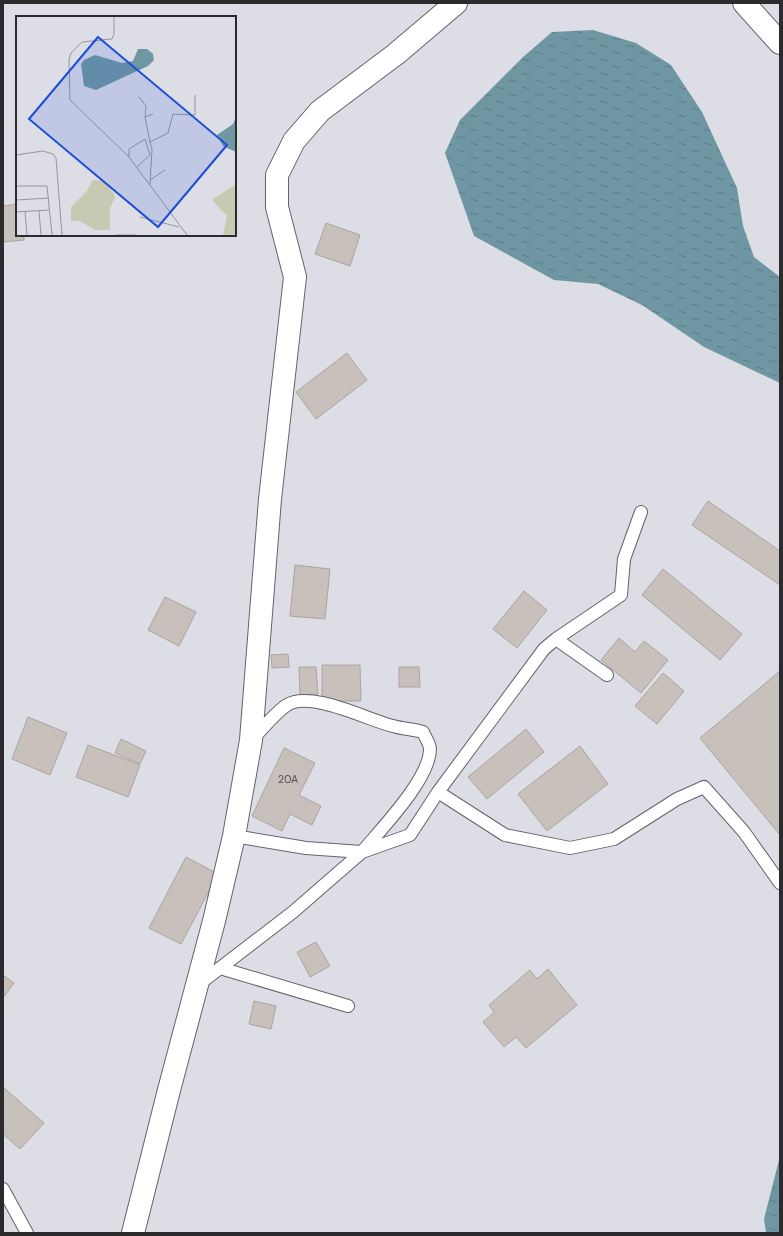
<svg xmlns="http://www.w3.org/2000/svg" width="783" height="1236" viewBox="0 0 783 1236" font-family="'DM Sans',sans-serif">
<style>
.water{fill:url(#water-ripples)}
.building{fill:#c7c0bb;stroke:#aba49f}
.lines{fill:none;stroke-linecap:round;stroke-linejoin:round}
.service-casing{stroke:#63636a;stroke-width:14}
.minor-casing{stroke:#63636a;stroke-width:24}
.service{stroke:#fff;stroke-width:12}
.minor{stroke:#fff;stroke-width:22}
.labels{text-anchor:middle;stroke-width:3;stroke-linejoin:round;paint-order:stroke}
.number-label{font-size:11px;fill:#525051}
.inset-road{fill:none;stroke:#96969c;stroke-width:1}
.view{fill:#1d4ed8;fill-opacity:0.15;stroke:#1d4ed8;stroke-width:2}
.inset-edge{fill:none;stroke:#2b2b2e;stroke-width:2}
</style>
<defs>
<pattern id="water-ripples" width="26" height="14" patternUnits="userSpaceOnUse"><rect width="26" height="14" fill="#6f97a3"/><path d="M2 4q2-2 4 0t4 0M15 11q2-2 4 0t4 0" fill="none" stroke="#5b7b85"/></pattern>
</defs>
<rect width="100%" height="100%" fill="#dddde5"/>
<path class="water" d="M593 30 636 43 671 65 702 112 737 188 743 226 754 257 780 277V383L704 347 642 305 598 284 554 280 474 236 445 153 460 120 523 57 552 32Z
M780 1156V1233H766L764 1219Z"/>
<path class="building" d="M17 204V235H24V240L3 242V206Z
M326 223 360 235 350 266 315 254Z
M347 353 367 380 316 419 296 392Z
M708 501 780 551V585L692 525Z
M295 565 330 569 325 619 290 616Z
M663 569 742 634 720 660 642 595Z
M524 591 547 610 517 648 493 629Z
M165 597 196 612 179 646 148 630Z
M619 638 635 652 644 641 668 660 641 693 601 660Z
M288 654 289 667 272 668 271 655Z
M322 665H360L361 701H322Z
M299 667H316L318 694 300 695Z
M399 667H419L420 687H399Z
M780 671V835L700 738Z
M663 673 684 691 657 724 635 706Z
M28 717 67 733 50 775 12 759Z
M526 729 544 752 487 799 468 777Z
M121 739 146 751 140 764 115 753Z
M88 745 140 765 128 797 76 777Z
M580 746 608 784 547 831 518 794Z
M284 748 315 763 299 795 321 806 312 825 290 814 282 831 252 816Z
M186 857 218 874 181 944 149 928Z
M316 942 330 966 310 977 297 952Z
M548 969 577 1005 526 1048 516 1037 504 1047 483 1022 494 1012 489 1005 530 970 537 979Z
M3 975 14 983 3 998Z
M254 1001 276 1006 271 1029 249 1024Z
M3 1087 44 1123 20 1149 3 1134Z"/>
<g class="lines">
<g class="service-casing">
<path id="service" d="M556 639 621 595 624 559 641 512
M438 792 544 649 556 639 607 675
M234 836 306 848 362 852C381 829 430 779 430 749 430 744 425 737 423 732 413 729 403 729 393 726 368 720 310 690 287 705 277 711 261 730 252 740
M220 968 348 1006
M198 985 293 912 362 852 410 835 438 792 505 835 570 848 614 839 677 799 704 787 744 832 780 883
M3 1189 27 1233"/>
</g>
<g class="minor-casing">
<path id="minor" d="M744 3 780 43
M133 1233 169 1090 214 921 234 836 251 740 270 499 295 277 277 207V175L294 141 320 111 396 54 456 3"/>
</g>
<use href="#service" class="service"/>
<use href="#minor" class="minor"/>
</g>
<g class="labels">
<g class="number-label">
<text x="288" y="783">20A</text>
</g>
</g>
<g transform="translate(16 16)">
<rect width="220" height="220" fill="#dddde5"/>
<path d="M77 164 87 165 98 178 99 182 94 192V214H79L64 205H55V191L70 176Z" fill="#c7c9b2"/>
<path d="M220 168V218L207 219 211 200 196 184Z" fill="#c7c9b2"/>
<path d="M122 33H131L137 38 138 44 132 50 80 74 68 70 65 48 68 44 79 39 106 47 117 45ZM220 101V136L207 130 201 119 217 108Z" fill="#6f97a3"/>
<path class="inset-road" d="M98 1V18L96 23 66 26 55 37 53 44 54 84 113 141 171 219M123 81 130 90 129 101M134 126 129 101 137 98M0 139 27 135 37 138 40 142 46 219M113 141V133L129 123 134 139 121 151M134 164 149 154M134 168 136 133 134 126 152 117 157 98 179 99V79M0 170H31L36 219M0 184 33 182M9 195 11 219M23 195 25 219M0 196 33 194M124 201 163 211M100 219H121"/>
<path class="view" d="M82 21 211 129 142 211 13 103Z"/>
<rect width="220" height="220" class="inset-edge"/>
</g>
<rect width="783" height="1236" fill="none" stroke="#2b2b2e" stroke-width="8"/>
</svg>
